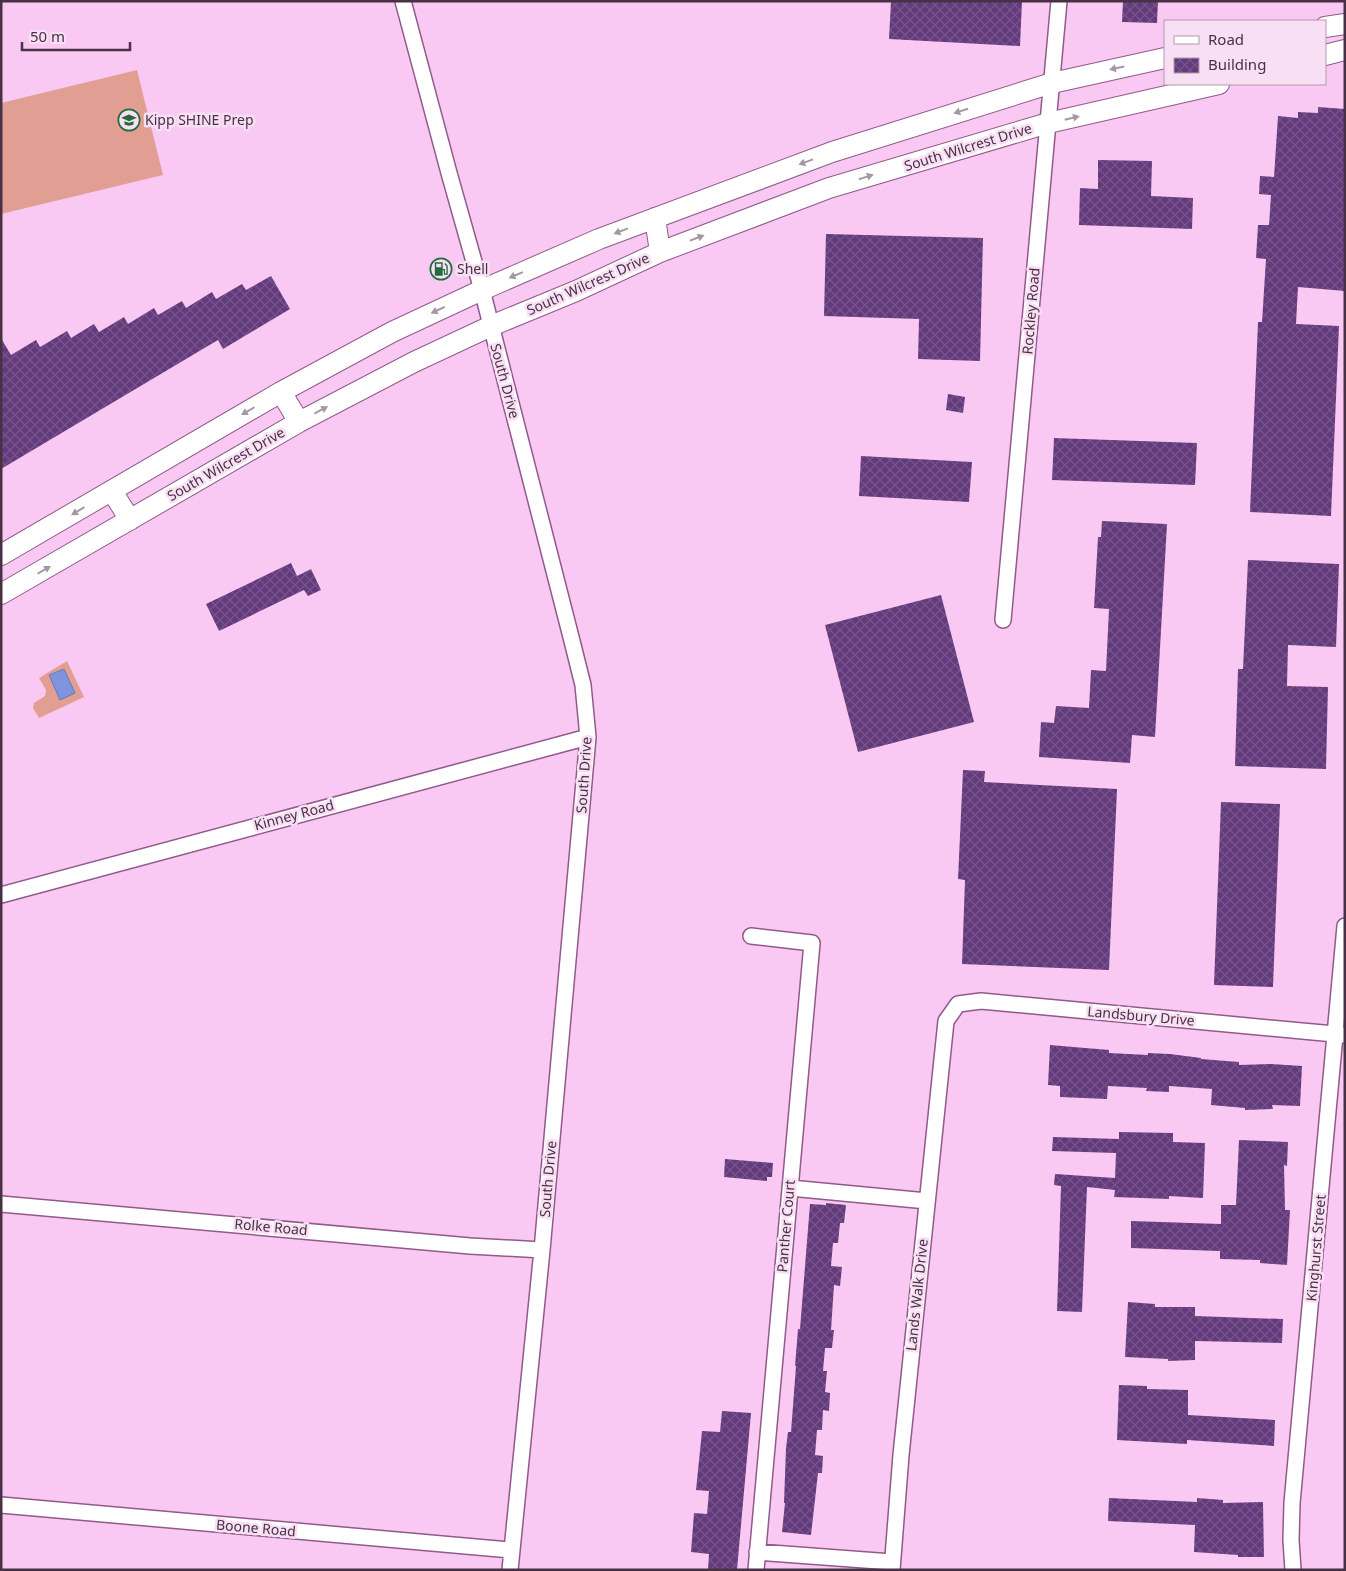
<svg xmlns="http://www.w3.org/2000/svg" width="1346" height="1571" viewBox="0 0 1346 1571" font-family="'Noto Sans',sans-serif">
<style>
.grass{fill:#e19f93}
.water{fill:#7e94df;stroke:#6e76b1}
.building{fill:url(#building-cross-hatch)}
.lines{fill:none;stroke-linecap:round;stroke-linejoin:round}
.minor-casing{stroke:#905a8a;stroke-width:18}
.major-casing{stroke:#905a8a;stroke-width:22}
.minor{stroke:#fff;stroke-width:15}
.major{stroke:#fff;stroke-width:20}
.oneway{fill:#a498a2}
.labels{text-anchor:middle;stroke-width:5;stroke-linejoin:round;paint-order:stroke}
.poi-label{font-size:14px;fill:#483045;stroke:#f8dff4;text-anchor:start}
.street-label{font-size:14px;fill:#483045;stroke:#f8dff4}
</style>
<defs>
<pattern id="building-cross-hatch" width="8" height="8" patternUnits="userSpaceOnUse" patternTransform="scale(1.25)"><rect width="8" height="8" fill="#633a7c"/><path d="M0 0l8 8M0 8l8-8" fill="none" stroke="#77558b"/></pattern>
</defs>
<rect width="100%" height="100%" fill="#fac9f3"/>
<path class="grass" d="M137 70 163 175 1 214V103Z
M67 661 84 697 39 718 33 708 34 703 45 696 46 690 39 678Z"/>
<path class="water" d="M64 669 75 693 60 700 49 675Z"/>
<path class="building" d="M891 1H1022L1020 46 889 39Z
M1123 1H1158L1157 23 1122 22Z
M1318 107 1345 109V291L1298 287 1296 324 1339 326 1331 516 1250 512 1258 322H1262L1266 259 1256 258 1258 225H1269L1271 195 1259 194 1260 176 1274 177 1278 116 1298 118V112L1318 113Z
M1098 160 1152 161 1151 196 1193 198 1192 229 1079 225 1080 188 1098 189Z
M826 234 983 238 980 361 918 359 919 319 824 316Z
M271 276 290 309 223 349 218 340 1 469V338L11 355 36 340 40 347 67 331 71 338 94 324 99 332 124 317 128 324 154 308 158 315 182 301 186 308 212 292 216 299 242 284 246 290Z
M948 394 965 397 963 413 946 410Z
M1054 438 1197 443 1195 485 1052 480Z
M861 456 972 462 969 502 859 496Z
M1102 521 1167 524 1155 737 1132 735 1130 763 1039 757 1041 722 1054 723 1056 706 1089 708 1091 670 1106 671 1109 609 1094 608 1098 537H1101Z
M1248 560 1339 564 1336 647 1288 645 1287 686 1328 687 1326 769 1235 766 1238 669H1243Z
M291 563 297 576 311 569 321 590 308 596 304 590 219 631 206 604Z
M941 595 974 722 858 752 825 625Z
M963 770 985 771 984 782 1117 789 1109 970 962 964 965 880 958 879Z
M1221 802 1280 804 1273 987 1214 985Z
M1050 1045 1109 1050V1053L1148 1055V1053L1170 1054 1201 1058V1059L1239 1062V1065L1271 1064 1302 1066 1300 1106 1272 1105 1273 1109 1245 1110V1108L1211 1105 1212 1089 1169 1086V1092L1146 1091 1147 1088 1108 1086 1107 1099 1060 1097V1086L1048 1085Z
M1119 1132 1173 1133V1142L1205 1143 1203 1198 1169 1196V1199L1114 1197 1115 1190 1087 1187 1082 1312 1057 1311 1061 1186 1054 1185 1055 1174 1115 1178 1116 1153 1052 1151 1053 1137 1119 1139Z
M1239 1140 1288 1142 1287 1166 1284 1165 1285 1210H1290L1287 1265 1260 1263V1260L1220 1259V1251L1131 1248V1221L1221 1224V1205H1236Z
M725 1159 773 1163 772 1177H767V1181L724 1177Z
M826 1203 846 1205 844 1223H840L838 1243H833L831 1266 842 1267 840 1286 834 1285 831 1330H834L832 1348H825L823 1371H827L825 1392 830 1393 829 1411 823 1410 822 1430H817L815 1455 823 1456 822 1473H818L811 1535 782 1532 785 1503H784L786 1448 788 1432H791L796 1366H795L798 1329H800L810 1204 826 1205Z
M1128 1302 1155 1304V1307H1195V1316L1283 1319 1282 1343 1195 1341V1360L1168 1361V1359L1125 1357Z
M1119 1385 1147 1386V1389L1188 1390V1415L1275 1420 1274 1446 1187 1440V1444L1117 1440Z
M722 1411 751 1413 737 1570H708L709 1554 691 1552 694 1513 707 1514 709 1491 696 1490 702 1431 720 1432Z
M1109 1498 1197 1502V1498L1223 1500V1503L1263 1502 1264 1557H1238V1555L1194 1552 1195 1525 1108 1521Z"/>
<g class="lines">
<g class="minor-casing">
<path id="minor" d="M403 1 449 173 482 290 572 641 583 685 588 737 542 1250 510 1570
M1003 620 1059 1
M1 895 588 737
M751 936 812 943 756 1570
M790 1188 927 1201
M1 1204 470 1246 542 1250
M1 1505 511 1550
M757 1552 892 1562
M892 1570 901 1455 946 1021 958 1004 981 1001 1345 1035
M1293 1570 1291 1540 1292 1503 1345 926"/>
</g>
<g class="major-casing">
<path id="major" d="M1325 27 1345 24
M1325 55 1345 50
M655 218 660 252
M281 392 299 422
M112 491 130 520
M1 555 281 392 392 332 482 290 599 239 832 152 1052 83 1165 58
M1 594 299 422 414 362 491 326 576 291 660 252 829 188 1048 123 1219 84"/>
</g>
<use href="#minor" class="minor"/>
<use href="#major" class="major"/>
</g>
<defs><path id="oneway-solid" d="M-6-.8H1V-3.2L6.5 0L1 3.2V.8H-6Z" transform="scale(1.25)"/></defs>
<g class="oneway">
<use href="#oneway-solid" transform="translate(1117 68) rotate(168)"/>
<use href="#oneway-solid" transform="translate(961 111) rotate(162)"/>
<use href="#oneway-solid" transform="translate(1072 118) rotate(-13)"/>
<use href="#oneway-solid" transform="translate(806 162) rotate(160)"/>
<use href="#oneway-solid" transform="translate(866 177) rotate(-17)"/>
<use href="#oneway-solid" transform="translate(621 231) rotate(159)"/>
<use href="#oneway-solid" transform="translate(697 238) rotate(-21)"/>
<use href="#oneway-solid" transform="translate(516 275) rotate(157)"/>
<use href="#oneway-solid" transform="translate(438 310) rotate(155)"/>
<use href="#oneway-solid" transform="translate(321 410) rotate(-28)"/>
<use href="#oneway-solid" transform="translate(248 411) rotate(150)"/>
<use href="#oneway-solid" transform="translate(78 511) rotate(149)"/>
<use href="#oneway-solid" transform="translate(44 570) rotate(-30)"/>
</g>
<defs>
<g id="school-ring" transform="scale(1.125)"><circle r="9.5" fill="#f8dff4" stroke="#216c3a" stroke-width="1.5"/><path d="M0-5L7-2L0 1L-7-2ZM-4 1L0 2.5L4 1V4Q0 6-4 4Z" fill="#216c3a"/></g>
<g id="fuel-ring" transform="scale(1.125)"><circle r="9.5" fill="#f8dff4" stroke="#216c3a" stroke-width="1.5"/><path d="M-5.5-6h7V0h2V4h1.3V-2.5L3-4.5l.8-.8L6-3V5H2.5V1h-1V6h-7ZM-4.2-4.7v3.2H.2V-4.7Z" fill="#216c3a"/></g>
</defs>
<g fill-rule="evenodd">
<use href="#school-ring" x="129" y="120"/>
<use href="#fuel-ring" x="441" y="269"/>
</g>
<g class="labels">
<g class="poi-label">
<text x="145" y="125">Kipp SHINE Prep</text>
<text x="457" y="274">Shell</text>
</g>
<g class="street-label">
<text transform="translate(968 147) rotate(-17)" y="5">South Wilcrest Drive</text>
<text transform="translate(588 284) rotate(-24)" y="5">South Wilcrest Drive</text>
<text transform="translate(1031 311) rotate(-85)" y="5">Rockley Road</text>
<text transform="translate(505 381) rotate(75)" y="5">South Drive</text>
<text transform="translate(226 464) rotate(-30)" y="5">South Wilcrest Drive</text>
<text transform="translate(584 775) rotate(-86)" y="5">South Drive</text>
<text transform="translate(294 815) rotate(-15)" y="5">Kinney Road</text>
<text transform="translate(1141 1016) rotate(5)" y="5">Landsbury Drive</text>
<text transform="translate(548 1179) rotate(-85)" y="5">South Drive</text>
<text transform="translate(786 1226) rotate(-85)" y="5">Panther Court</text>
<text transform="translate(271 1227) rotate(5)" y="5">Rolke Road</text>
<text transform="translate(1316 1248) rotate(-85)" y="5">Kinghurst Street</text>
<text transform="translate(917 1295) rotate(-84)" y="5">Lands Walk Drive</text>
<text transform="translate(256 1528) rotate(5)" y="5">Boone Road</text>
</g>
</g>
<rect width="1346" height="1571" fill="none" stroke="#483045" stroke-width="5"/>
<rect x="1164" y="20" width="162" height="65" fill="#f8dff4" stroke="#b299ae"/>
<rect x="1174" y="36" width="25" height="8" fill="#ffffff" stroke="#b299ae"/>
<text x="1208" y="45" font-size="15" fill="#483045">Road</text>
<rect x="1174" y="58" width="25" height="15" fill="url(#building-cross-hatch)" stroke="#b299ae"/>
<text x="1208" y="70" font-size="15" fill="#483045">Building</text>
<path d="M22 42v8h108v-8" fill="none" stroke="#483045" stroke-width="2.5"/>
<text x="30" y="42" font-size="15" fill="#483045" stroke="#f8dff4" stroke-width="4" paint-order="stroke">50 m</text>
</svg>
